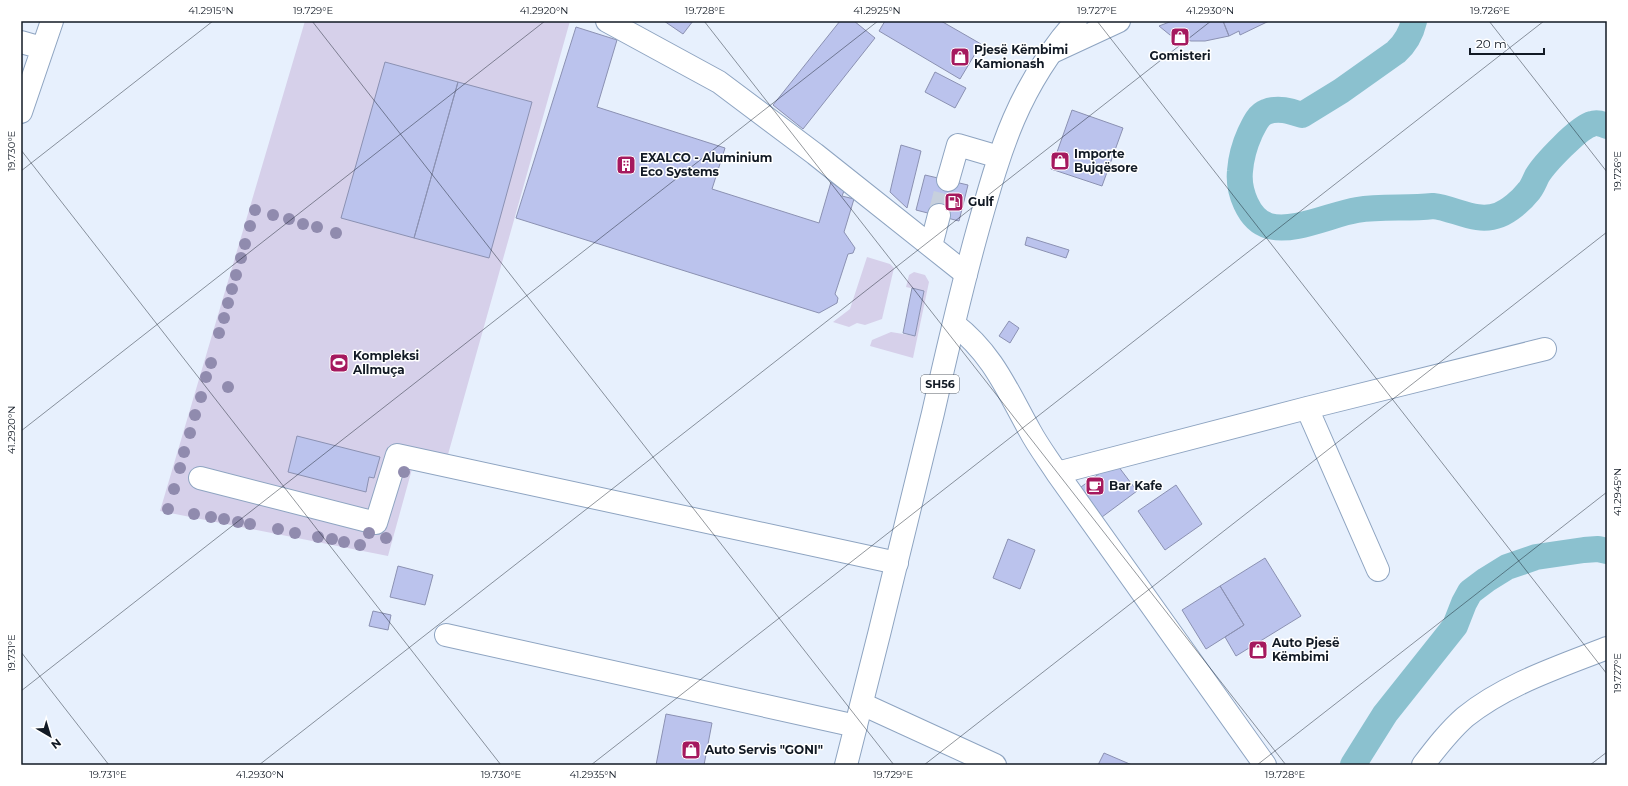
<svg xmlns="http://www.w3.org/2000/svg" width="1628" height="786" viewBox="0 0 1628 786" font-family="Montserrat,sans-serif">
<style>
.green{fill:#d6d0ea}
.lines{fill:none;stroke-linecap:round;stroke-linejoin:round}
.canal{stroke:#8bc1cf;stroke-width:26}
.building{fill:#bbc3ed;stroke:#8b91b2}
.minor-tunnel{stroke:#c7d0dd;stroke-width:22;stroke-dasharray:22 11;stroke-linecap:butt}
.minor-casing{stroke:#8ea4c1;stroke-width:24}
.major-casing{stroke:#8ea4c1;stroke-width:24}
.minor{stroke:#fff;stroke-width:22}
.major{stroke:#fff;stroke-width:22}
.tree{fill:#908bae}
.ticks{fill:none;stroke:#121a25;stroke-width:1;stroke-opacity:0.45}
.labels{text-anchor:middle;stroke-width:3;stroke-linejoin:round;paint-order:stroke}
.shield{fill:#fff;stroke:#595f66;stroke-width:1}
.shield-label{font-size:11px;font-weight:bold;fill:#121a25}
.poi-label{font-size:12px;font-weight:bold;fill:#121a25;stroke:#fff;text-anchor:start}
.neatline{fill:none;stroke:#121a25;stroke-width:1.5}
.ticks-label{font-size:10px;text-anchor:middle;fill:#121a25}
</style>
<rect width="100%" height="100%" fill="#e7f0fd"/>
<path class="green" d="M305 21H570L447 458 417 451 388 556 160 511Z
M867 257 890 264 894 268 882 319 865 325 857 323 849 327 833 322 850 309Z
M914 272 925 275 929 282 913 358 870 346 872 340 891 332 915 336 924 291 906 287 909 275Z"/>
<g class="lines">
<path class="canal" d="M1414 21C1411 34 1406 43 1396 52L1341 91 1302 115C1290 111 1278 107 1266 112 1258 115 1254 125 1250 133 1245 144 1241 158 1240 171 1238 190 1248 220 1269 226 1294 233 1332 214 1357 210 1382 206 1408 209 1433 206 1455 208 1476 224 1499 215 1509 211 1521 201 1528 192 1532 188 1534 182 1537 176 1544 164 1579 127 1592 124 1597 122 1602 124 1607 126
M1353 765 1385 714 1455 626 1464 603 1470 592 1486 580 1507 567 1536 557 1584 550 1598 549 1607 551"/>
</g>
<path class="building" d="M664 21H693L683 34Z
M840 21H854L875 38 803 129 773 105Z
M885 21H941L981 44 960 79 879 31Z
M1172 21H1223L1229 36 1205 41H1191L1170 35 1159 26Z
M1223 21H1269L1240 35 1239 31 1229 36Z
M576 27 617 40 597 107 725 148 712 189 819 223 831 182 844 191 842 196 854 199 844 232 855 248 853 253 848 254 835 294 838 298 837 303 819 313 516 218Z
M385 62 458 82 414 238 341 218Z
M935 72 966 88 955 108 925 92Z
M458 82 532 102 489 258 414 238Z
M1072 110 1123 128 1102 186 1051 169Z
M901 145 921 151 907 208 890 192Z
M925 175 968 185 959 221 916 210Z
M1027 237 1069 250 1066 258 1025 245Z
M912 288 924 291 915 336 903 333Z
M1009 321 1019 328 1010 343 999 336Z
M297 436 380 457 374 478 369 477 366 492 288 472Z
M1115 462 1137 491 1102 517 1081 487Z
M1176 485 1202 524 1165 550 1138 511Z
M1008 539 1035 550 1020 589 993 578Z
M1265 558 1301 616 1236 656 1225 637 1244 625 1220 586Z
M398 566 433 575 425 605 390 597Z
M1220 586 1244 625 1206 649 1182 610Z
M373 611 391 615 388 630 369 626Z
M666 714 712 723 704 765H656Z
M1104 753 1132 765H1098Z"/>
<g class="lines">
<path class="minor-tunnel" d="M939 215 948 180"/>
<g class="minor-casing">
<path id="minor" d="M607 21 719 82 815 154 966 274
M21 42 42 48
M1050 53 1119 21
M21 112 52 21
M948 180 958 145 999 157
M931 246 939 215
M954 324C993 354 1007 390 1030 431 1038 446 1048 459 1057 473L1265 765
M1307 408 1378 570
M1057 473 1307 408 1545 349
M200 478 376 523 397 455 897 563
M446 635 856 726
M862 704 995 765
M1423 765C1436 748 1449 731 1465 717 1506 684 1559 667 1607 648"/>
</g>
<g class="major-casing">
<path id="major" d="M846 765C876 648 905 530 933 413 947 351 961 290 978 229 1001 147 1018 87 1076 21"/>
</g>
<use href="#minor" class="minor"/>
<use href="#major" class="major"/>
</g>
<g class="tree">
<circle cx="255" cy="210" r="6"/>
<circle cx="273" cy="215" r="6"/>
<circle cx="289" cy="219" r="6"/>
<circle cx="303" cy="224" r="6"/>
<circle cx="250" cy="226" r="6"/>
<circle cx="317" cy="227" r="6"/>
<circle cx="336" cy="233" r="6"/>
<circle cx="245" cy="244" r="6"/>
<circle cx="241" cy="258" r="6"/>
<circle cx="236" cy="275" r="6"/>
<circle cx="232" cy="289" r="6"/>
<circle cx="228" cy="303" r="6"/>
<circle cx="224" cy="318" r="6"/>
<circle cx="219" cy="333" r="6"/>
<circle cx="211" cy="363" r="6"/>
<circle cx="206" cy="377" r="6"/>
<circle cx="228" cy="387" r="6"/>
<circle cx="201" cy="397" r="6"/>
<circle cx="195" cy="415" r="6"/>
<circle cx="190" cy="433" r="6"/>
<circle cx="184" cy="452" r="6"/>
<circle cx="180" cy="468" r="6"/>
<circle cx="404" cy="472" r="6"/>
<circle cx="174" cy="489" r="6"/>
<circle cx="168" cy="509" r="6"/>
<circle cx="194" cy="514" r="6"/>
<circle cx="211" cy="517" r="6"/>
<circle cx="224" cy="519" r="6"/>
<circle cx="238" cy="522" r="6"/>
<circle cx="250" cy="524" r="6"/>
<circle cx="278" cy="529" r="6"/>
<circle cx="295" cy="533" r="6"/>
<circle cx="369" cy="533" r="6"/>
<circle cx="318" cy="537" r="6"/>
<circle cx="386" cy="538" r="6"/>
<circle cx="332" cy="539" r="6"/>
<circle cx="344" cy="542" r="6"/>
<circle cx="360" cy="545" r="6"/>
</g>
<path class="ticks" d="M312 21 894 765M704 21 1286 765M1097 21 1607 674M1489 21 1607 172M21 150 501 765M21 171 213 21M21 431 545 21M21 652 109 765M21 691 878 21M259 765 1211 21M591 765 1544 21M924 765 1607 232M1257 765 1607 492M1590 765 1607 752"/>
<defs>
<g id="shop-square" transform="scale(1)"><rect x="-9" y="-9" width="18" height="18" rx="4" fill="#a5195e" stroke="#fff"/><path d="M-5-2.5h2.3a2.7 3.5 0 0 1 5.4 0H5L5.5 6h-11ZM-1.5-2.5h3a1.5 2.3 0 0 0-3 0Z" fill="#fff"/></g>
<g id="building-square" transform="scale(1)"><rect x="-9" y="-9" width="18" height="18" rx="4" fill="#a5195e" stroke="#fff"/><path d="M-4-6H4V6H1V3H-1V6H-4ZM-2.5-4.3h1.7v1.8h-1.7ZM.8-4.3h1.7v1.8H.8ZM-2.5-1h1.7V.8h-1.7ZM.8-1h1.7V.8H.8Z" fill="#fff"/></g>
<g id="fuel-square" transform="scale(1)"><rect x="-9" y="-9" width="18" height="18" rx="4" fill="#a5195e" stroke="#fff"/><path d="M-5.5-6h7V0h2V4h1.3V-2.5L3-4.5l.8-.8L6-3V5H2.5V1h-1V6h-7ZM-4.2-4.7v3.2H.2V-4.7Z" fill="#fff"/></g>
<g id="stadium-square" transform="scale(1)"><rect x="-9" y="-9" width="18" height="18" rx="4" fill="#a5195e" stroke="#fff"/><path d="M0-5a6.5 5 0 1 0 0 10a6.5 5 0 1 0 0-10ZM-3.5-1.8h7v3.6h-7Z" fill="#fff"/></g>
<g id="cafe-square" transform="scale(1)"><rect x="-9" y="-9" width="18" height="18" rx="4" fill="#a5195e" stroke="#fff"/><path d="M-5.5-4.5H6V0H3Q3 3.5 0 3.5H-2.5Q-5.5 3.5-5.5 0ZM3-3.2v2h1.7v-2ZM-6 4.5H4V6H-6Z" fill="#fff"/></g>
</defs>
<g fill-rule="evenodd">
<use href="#shop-square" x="1180" y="37"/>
<use href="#shop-square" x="960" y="57"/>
<use href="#shop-square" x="1060" y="161"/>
<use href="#building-square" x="626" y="165"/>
<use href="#fuel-square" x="954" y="202"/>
<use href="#stadium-square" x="339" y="363"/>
<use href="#cafe-square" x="1095" y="486"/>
<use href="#shop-square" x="1258" y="650"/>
<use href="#shop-square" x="691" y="750"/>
</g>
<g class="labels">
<rect class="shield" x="921" y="375" width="38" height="18" rx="3"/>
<g class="shield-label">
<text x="940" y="388">SH56</text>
</g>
<g class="poi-label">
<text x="974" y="54">Pjesë Këmbimi<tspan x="974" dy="14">Kamionash</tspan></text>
<text x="1180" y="60" text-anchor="middle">Gomisteri</text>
<text x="1074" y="158">Importe<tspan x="1074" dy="14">Bujqësore</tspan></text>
<text x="640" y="162">EXALCO - Aluminium<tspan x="640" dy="14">Eco Systems</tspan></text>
<text x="968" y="206">Gulf</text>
<text x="353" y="360">Kompleksi<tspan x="353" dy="14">Allmuça</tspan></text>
<text x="1109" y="490">Bar Kafe</text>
<text x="1272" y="647">Auto Pjesë<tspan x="1272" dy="14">Këmbimi</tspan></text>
<text x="705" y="754">Auto Servis "GONI"</text>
</g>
</g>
<rect width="1628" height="786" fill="none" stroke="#ffffff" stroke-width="44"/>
<g transform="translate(50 736) rotate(142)" stroke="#ffffff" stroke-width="3" paint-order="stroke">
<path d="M0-3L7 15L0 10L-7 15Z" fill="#121a25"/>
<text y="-6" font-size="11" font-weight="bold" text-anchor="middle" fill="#121a25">N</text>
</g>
<path d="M1470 48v6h74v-6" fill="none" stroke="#121a25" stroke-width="2"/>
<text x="1476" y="48" font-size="12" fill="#121a25" stroke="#ffffff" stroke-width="3" paint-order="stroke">20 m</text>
<rect x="22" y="22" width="1584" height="742" class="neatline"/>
<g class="ticks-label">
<text x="211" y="14">41.2915°N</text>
<text x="313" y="14">19.729°E</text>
<text x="544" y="14">41.2920°N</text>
<text x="705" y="14">19.728°E</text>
<text x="877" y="14">41.2925°N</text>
<text x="1097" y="14">19.727°E</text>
<text x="1210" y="14">41.2930°N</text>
<text x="1490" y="14">19.726°E</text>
<text transform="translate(11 151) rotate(-90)" y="4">19.730°E</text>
<text transform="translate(1617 171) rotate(-90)" y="4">19.726°E</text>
<text transform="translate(11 430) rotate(-90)" y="4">41.2920°N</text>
<text transform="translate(1617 492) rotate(-90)" y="4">41.2945°N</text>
<text transform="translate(11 653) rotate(-90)" y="4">19.731°E</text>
<text transform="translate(1617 673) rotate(-90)" y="4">19.727°E</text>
<text x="108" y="778">19.731°E</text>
<text x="260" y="778">41.2930°N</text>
<text x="501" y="778">19.730°E</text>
<text x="593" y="778">41.2935°N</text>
<text x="893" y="778">19.729°E</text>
<text x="1285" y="778">19.728°E</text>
</g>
</svg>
